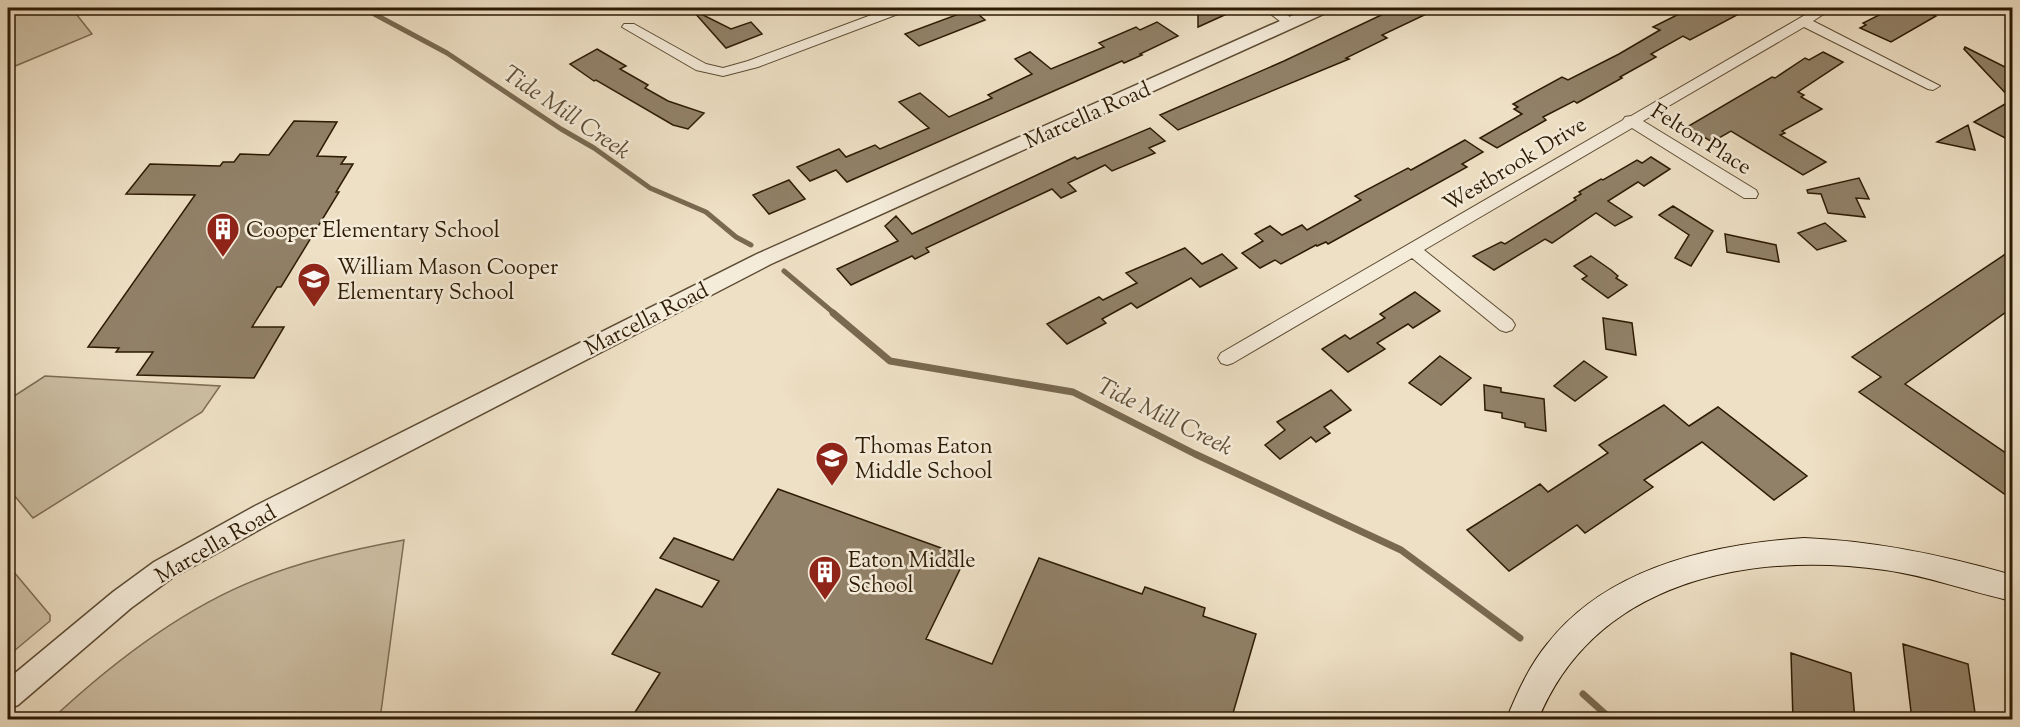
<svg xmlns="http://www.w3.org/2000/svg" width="2020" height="727" viewBox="0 0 2020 727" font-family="'Sorts Mill Goudy',serif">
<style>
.green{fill:#cdbfa4;stroke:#7d6d54;stroke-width:1.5}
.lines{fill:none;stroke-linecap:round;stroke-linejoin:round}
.stream-far1{stroke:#796950;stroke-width:5}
.stream{stroke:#796950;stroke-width:7}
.building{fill:#918168;stroke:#2d1b04;stroke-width:1.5}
.minor-casing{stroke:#5d4c34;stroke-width:2}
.tertiary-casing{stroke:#5d4c34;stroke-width:3}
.secondary-casing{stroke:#2d1b04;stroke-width:2}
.minor{fill:#f4ebd9;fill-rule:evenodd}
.tertiary{fill:#f4ebd9;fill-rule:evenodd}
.secondary{fill:#f4ebd9;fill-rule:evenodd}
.labels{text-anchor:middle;stroke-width:5;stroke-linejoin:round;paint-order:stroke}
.street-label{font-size:22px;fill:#2d1b04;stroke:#f4ebd9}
.poi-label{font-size:22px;fill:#2d1b04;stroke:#f4ebd9;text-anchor:start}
.water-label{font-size:24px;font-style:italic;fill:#604f37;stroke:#f4ebd9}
</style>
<rect width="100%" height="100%" fill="#eee0c5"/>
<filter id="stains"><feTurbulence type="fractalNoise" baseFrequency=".00333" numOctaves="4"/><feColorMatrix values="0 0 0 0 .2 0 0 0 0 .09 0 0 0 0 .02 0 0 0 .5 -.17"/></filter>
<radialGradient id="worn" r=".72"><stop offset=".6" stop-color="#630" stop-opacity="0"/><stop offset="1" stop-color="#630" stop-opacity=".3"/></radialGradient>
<path class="green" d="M8 8H96L77 15 92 34 8 69Z
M45 376 220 386 202 412 33 518 8 488V400Z
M404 540 380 719H52C112 663 181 609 258 579 305 560 354 549 404 540Z
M8 565 50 615V621L8 656Z"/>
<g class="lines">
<path class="stream-far1" d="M363 8 447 53 561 129 594 148 650 188 706 212 736 237 751 245
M784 271 835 314"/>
<path class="stream" d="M833 313 890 361 1073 392 1195 454 1401 550 1520 638
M1583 694 1612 720"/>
</g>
<path class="building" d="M1198 8H1240L1198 27Z
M1396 8H1439L1382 35 1387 38 1346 58 1349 59 1178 130 1160 115 1284 61Z
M1691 8H1750L1690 40 1683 36 1651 54 1656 57 1620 77 1622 78 1577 103 1574 101 1543 117 1546 120 1497 148 1480 138 1522 114 1514 109 1518 107 1513 104 1562 77 1568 80 1619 54 1660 30 1653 27Z
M1893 8H1918L1936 16 1891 42 1860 28 1866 25 1863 23Z
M972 9 985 20 919 46 905 34Z
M695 11 731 29 751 22 762 34 726 48 694 12Z
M1157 22 1178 36 1140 54 1142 55 1124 63 1122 61 847 182 836 170 810 181 797 167 839 149 846 157 875 145 880 149 929 128 899 102 920 93 949 117 992 98 988 95 1032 74 1015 59 1030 52 1051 69 1104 47 1099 43 1136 27 1140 30Z
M1965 47 2013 71V142L1974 122 2012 100 1964 49Z
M597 49 626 66 620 69 648 85 645 88 668 101 704 113 688 129 673 125 596 80 594 81 570 64Z
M1823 52 1843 62 1798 92 1804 95 1801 97 1822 109 1782 131 1785 133 1780 135 1826 162 1803 175 1731 131 1712 142 1687 127 1772 77 1775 78 1805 58 1809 60Z
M294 121 337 122 317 156 346 157 341 164H353L336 192H339L281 287H277L252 327H284L254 378 137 375 153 352H116L119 348 88 347 195 195 126 194 150 164 220 166 223 162H234L240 154 269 155Z
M1968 125 1975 150 1937 142Z
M1150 128 1165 141 1149 148 1155 153 1112 171 1105 165 1068 183 1076 191 1061 198 1052 189 926 248 929 252 915 259 912 256 851 285 837 269 898 241 885 226 896 216 912 234 1075 157 1077 159Z
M1465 140 1483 152 1462 164 1467 167 1328 244 1326 242 1317 246 1316 245 1281 264 1275 260 1260 268 1242 253 1263 241 1255 234 1270 226 1282 235 1302 225 1307 230 1361 200 1355 196 1408 168 1411 170Z
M1651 157 1670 169 1644 186 1638 182 1608 201 1632 217 1615 226 1596 213 1552 243 1545 239 1494 270 1473 256 1501 242 1505 244 1576 200 1574 198 1581 194 1579 192 1601 179 1603 180 1637 160 1642 163Z
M1859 178 1869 199 1856 198 1865 217 1828 213 1821 194 1808 193 1807 190Z
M789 180 805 199 769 214 753 195Z
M1673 206 1713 231 1691 266 1675 258 1689 235 1659 215Z
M1825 223 1846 241 1817 250 1798 233Z
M1725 234 1776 245 1779 262 1727 252Z
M1185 248 1202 264 1222 254 1237 268 1200 287 1191 278 1137 308 1131 303 1102 319 1106 323 1067 344 1047 324 1099 297 1103 300 1137 283 1126 273Z
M2013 249V307L1905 384 2013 458V500L1859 392 1881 377 1852 357Z
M1591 256 1611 270 1618 276 1616 278 1627 285 1608 298 1582 279 1587 276 1574 266Z
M1415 292 1440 311 1413 328 1408 324 1377 343 1385 349 1348 372 1322 349 1345 335 1350 339 1385 318 1380 314Z
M1603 318 1632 323 1636 355 1606 349Z
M1440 356 1471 378 1441 405 1409 383Z
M1584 361 1607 377 1575 401 1554 386Z
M1484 385 1501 388V392L1544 399 1546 431 1525 427V423L1502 418V413L1485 410Z
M1331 390 1351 410 1324 427 1330 433 1316 442 1311 437 1280 459 1265 445 1285 430 1277 422Z
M1664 405 1689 426 1718 407 1807 476 1774 500 1702 442 1644 480 1653 487 1585 533 1577 525 1509 571 1467 530 1540 484 1548 492 1608 453 1599 445Z
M778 489 966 557 926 639 992 664 1039 558 1142 594 1145 587 1205 608 1203 616 1256 634 1231 720H630L660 673 612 654 656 589 702 607 719 581 660 558 674 538 733 560Z
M1903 644 1968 664 1976 720H1912Z
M1791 653 1851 673 1855 720H1793Z"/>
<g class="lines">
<g class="minor-casing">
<path id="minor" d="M890 8H908L906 11 758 67 723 76 696 70 622 27 624 24H634L706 64 723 68 748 61Z
M1263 8H1277L1297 22 1295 25H1285Z
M1817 8H1833L1813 21 1940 86 1933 90 1928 89 1804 27 1643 121 1756 190 1758 194 1756 198H1744L1632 128 1424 250 1512 320 1515 325 1512 330 1506 332 1500 330 1412 258 1233 363 1227 365 1221 363 1218 358 1221 353 1623 120 1625 117 1631 116Z"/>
</g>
<g class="tertiary-casing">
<path id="tertiary" d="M1309 8H1330L1328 12 771 264 273 522 172 578 131 608 18 705 8 709V679L113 592 154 562 255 506 757 254Z"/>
</g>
<g class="secondary-casing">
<path id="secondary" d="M1804 538C1876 541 1943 555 2012 575V601C1970 592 1929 576 1885 570 1750 551 1595 580 1538 720H1506C1517 693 1529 666 1548 643 1608 567 1712 544 1804 538Z"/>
</g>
<use href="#minor" class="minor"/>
<use href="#tertiary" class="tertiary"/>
<use href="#secondary" class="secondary"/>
</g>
<defs>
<g id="building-pin" transform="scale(1.725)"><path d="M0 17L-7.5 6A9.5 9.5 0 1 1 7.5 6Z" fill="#8f2418" stroke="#f4ebd9"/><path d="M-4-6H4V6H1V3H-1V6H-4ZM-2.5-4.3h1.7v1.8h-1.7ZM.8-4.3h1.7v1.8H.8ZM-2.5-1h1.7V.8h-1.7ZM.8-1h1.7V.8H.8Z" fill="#fff"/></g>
<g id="school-pin" transform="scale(1.725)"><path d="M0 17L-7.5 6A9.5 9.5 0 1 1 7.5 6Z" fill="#8f2418" stroke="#f4ebd9"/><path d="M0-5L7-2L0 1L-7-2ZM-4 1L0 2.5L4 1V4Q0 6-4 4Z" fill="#fff"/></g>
</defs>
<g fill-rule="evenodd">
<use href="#building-pin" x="223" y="229"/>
<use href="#school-pin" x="314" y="279"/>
<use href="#school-pin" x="832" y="458"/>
<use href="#building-pin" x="825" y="572"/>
</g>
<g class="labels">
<g class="street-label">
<text transform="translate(1087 114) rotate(-24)" y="8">Marcella Road</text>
<text transform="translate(1702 138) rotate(32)" y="8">Felton Place</text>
<text transform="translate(1514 163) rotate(-31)" y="8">Westbrook Drive</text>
<text transform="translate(646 318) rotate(-27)" y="8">Marcella Road</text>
<text transform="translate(215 543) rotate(-30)" y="8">Marcella Road</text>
</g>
<g class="poi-label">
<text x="246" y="237">Cooper Elementary School</text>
<text x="337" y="274">William Mason Cooper<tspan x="337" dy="25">Elementary School</tspan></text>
<text x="855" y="453">Thomas Eaton<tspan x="855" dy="25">Middle School</tspan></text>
<text x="848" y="567">Eaton Middle<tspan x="848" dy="25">School</tspan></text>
</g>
<g class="water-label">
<text transform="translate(567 112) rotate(34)" y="8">Tide Mill Creek</text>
<text transform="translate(1165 416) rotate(26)" y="8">Tide Mill Creek</text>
</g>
</g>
<rect width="2020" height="727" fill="none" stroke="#eee0c5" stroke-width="30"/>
<rect x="9" y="9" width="2002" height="709" fill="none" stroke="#2d1b04" stroke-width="3"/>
<rect x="15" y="15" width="1990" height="697" fill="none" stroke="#2d1b04" stroke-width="1.5"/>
<rect width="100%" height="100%" filter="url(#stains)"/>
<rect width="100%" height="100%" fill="url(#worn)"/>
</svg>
